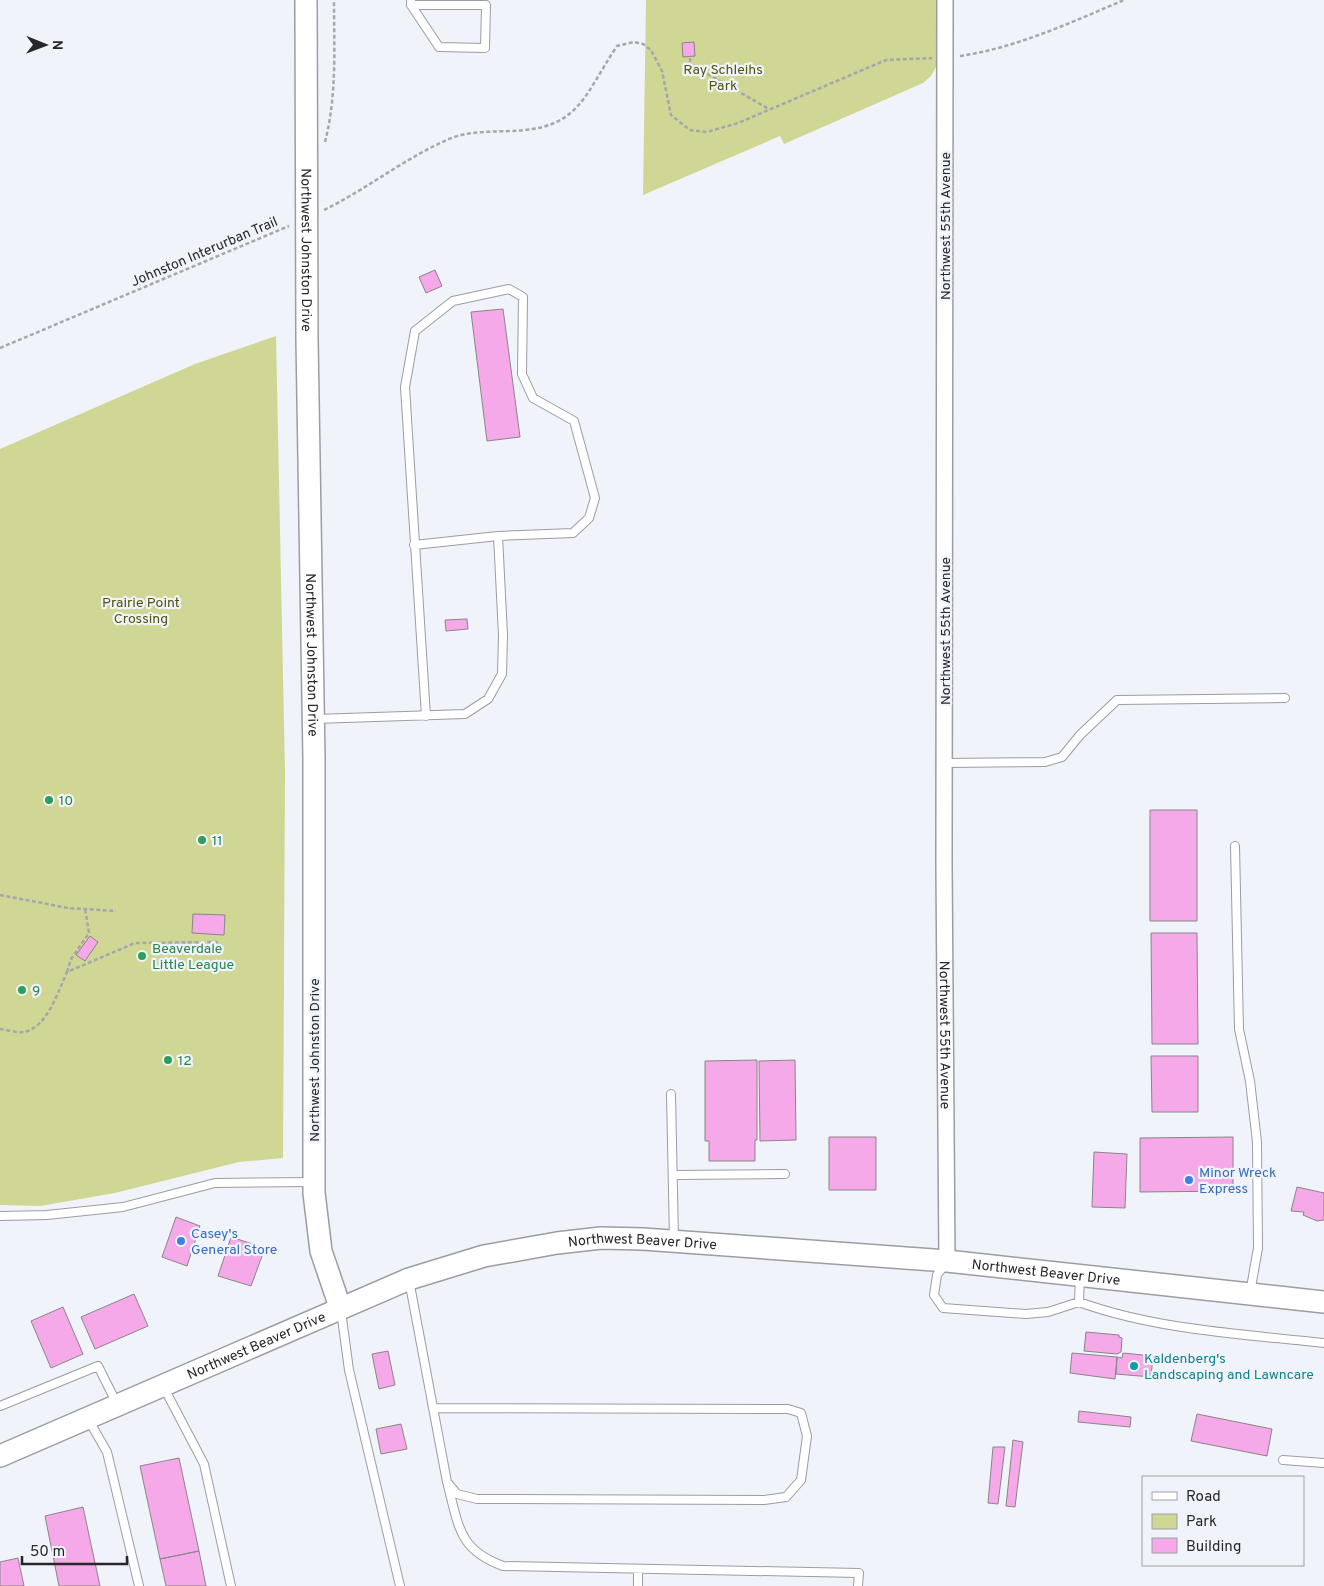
<svg xmlns="http://www.w3.org/2000/svg" width="1324" height="1586" viewBox="0 0 1324 1586" font-family="Overpass,sans-serif">
<style>
.green{fill:#d0d693}
.building{fill:#f6a9e8;stroke:#8a8588}
.lines{fill:none;stroke-linecap:round;stroke-linejoin:round}
.lane-casing{stroke:#9b9da3;stroke-width:10}
.street-casing{stroke:#9b9da3;stroke-width:18}
.secondary-casing{stroke:#9b9da3;stroke-width:24}
.path{stroke:#a5a7ac;stroke-width:2.5;stroke-dasharray:4 2.5;stroke-linecap:butt}
.lane{stroke:#fff;stroke-width:8}
.street{stroke:#fff;stroke-width:15}
.secondary{stroke:#fff;stroke-width:21}
.leisure-dot{fill:#2e9e5b;stroke:#f0f3f9;stroke-width:2}
.shop-dot{fill:#3f7fe0;stroke:#f0f3f9;stroke-width:2}
.culture-dot{fill:#0f9aa8;stroke:#f0f3f9;stroke-width:2}
.labels{text-anchor:middle;stroke-width:4.5;stroke-linejoin:round;paint-order:stroke}
.park-label{font-size:14px;fill:#51540a;stroke:#f0f3f9}
.street-label{font-size:14px;fill:#262729;stroke:#f0f3f9}
.leisure-label{font-size:14px;fill:#27864d;stroke:#f0f3f9;text-anchor:start}
.shop-label{font-size:14px;fill:#366cbe;stroke:#f0f3f9;text-anchor:start}
.culture-label{font-size:14px;fill:#0d838f;stroke:#f0f3f9;text-anchor:start}
</style>
<rect width="100%" height="100%" fill="#f0f3f9"/>
<path class="green" d="M646 0H937L936 67 931 76 923 83 784 144 780 136 643 195Z
M276 336 285 773 283 1158 239 1162 115 1193 40 1206 0 1205V449L195 364Z"/>
<path class="building" d="M694 42 695 56 683 57 682 43Z
M435 270 442 286 426 293 419 277Z
M503 309 520 437 487 441 471 312Z
M467 619 468 629 446 631 445 620Z
M1150 810H1197V921H1150Z
M193 914 225 915 224 935 192 933Z
M1151 933H1197L1198 1044H1152Z
M90 936 98 942 85 961 76 955Z
M1151 1056H1198V1112H1152Z
M757 1060V1140H755V1161H709V1141H705V1061Z
M795 1060 796 1140 760 1141 759 1061Z
M829 1137H876V1190H829Z
M1233 1137V1191L1140 1192V1138Z
M1094 1152 1127 1154 1125 1208 1092 1207Z
M1297 1187 1324 1193V1220L1317 1221 1303 1215 1304 1212 1291 1211Z
M176 1217 200 1226 187 1266 162 1257Z
M231 1237 265 1248 251 1286 218 1276Z
M134 1294 148 1326 95 1349 81 1317Z
M63 1307 83 1354 51 1368 31 1321Z
M1086 1332 1119 1335V1337L1122 1338 1121 1352 1117 1354 1084 1351Z
M388 1351 395 1385 379 1389 372 1354Z
M1072 1353 1117 1357 1115 1379 1070 1373Z
M1123 1353 1153 1356 1151 1377 1116 1374 1117 1357 1122 1358Z
M1079 1411 1131 1417 1130 1427 1078 1422Z
M1197 1414 1272 1429 1267 1456 1191 1441Z
M401 1424 407 1449 381 1454 376 1429Z
M1013 1440 1023 1442 1015 1507 1006 1506Z
M993 1447H1005L998 1504 988 1503Z
M179 1458 199 1551 160 1559 140 1466Z
M83 1507 100 1586H59L45 1516Z
M199 1551 206 1586H166L160 1559Z
M18 1558 24 1586H0V1562Z"/>
<g class="lines">
<g class="lane-casing">
<path id="lane" d="M411 5H486L485 48 439 47 411 5V0
M414 545 498 536
M315 719 465 714 488 699 502 674 503 635 498 536 573 533 589 518 595 498 574 421 533 398 522 374 523 297 509 289 453 301 415 331 405 387 426 716
M944 763 1045 762 1062 757 1080 735 1117 700 1285 698
M1235 846 1239 1029 1250 1081 1257 1142 1258 1248 1250 1293
M671 1094 674 1240
M673 1175 785 1174
M0 1216 47 1215 123 1207 215 1183 312 1182
M946 1263 937 1275 934 1295 943 1308 1026 1314 1048 1312 1079 1302
M1080 1276 1079 1302C1156 1330 1243 1334 1324 1343
M409 1280 447 1482 457 1494 477 1499 764 1500 786 1497 801 1480 807 1436 801 1413 788 1409 434 1408
M341 1311 349 1370 400 1586
M163 1386 204 1464 231 1586
M0 1406 98 1366 117 1404
M88 1419 107 1452 139 1586
M1283 1460 1324 1463
M448 1486C459 1527 459 1550 503 1566L859 1573 858 1586
M638 1586V1570"/>
</g>
<g class="street-casing">
<g id="street">
<path id="s1" d="M945 0 944 864 947 1261"/>
</g>
</g>
<g class="secondary-casing">
<g id="secondary">
<path id="s2" d="M306 0 307 339 314 759V1193L321 1251 340 1307"/>
<path id="s3" d="M0 1456 409 1279 484 1256 557 1243 601 1238 643 1239 947 1261 1324 1302"/>
</g>
</g>
<path class="path" d="M960 56C1016 48 1072 22 1124 0
M690 58V64L769 109
M325 142C337 95 334 48 334 0
M324 210C367 189 405 158 449 139 468 131 489 132 509 131 579 130 583 97 617 46L634 42 643 44 651 50 662 71 671 115 690 130 707 132 738 123 886 60 932 58
M0 348 289 226
M0 895 68 908 116 911
M67 972 71 959 89 933 85 909
M0 1029C7 1030 17 1033 24 1032 48 1027 58 991 67 972L135 943 218 942"/>
<use href="#lane" class="lane"/>
<use href="#street" class="street"/>
<use href="#secondary" class="secondary"/>
</g>
<g class="leisure-dot">
<circle cx="49" cy="800" r="5"/>
<circle cx="202" cy="840" r="5"/>
<circle cx="142" cy="956" r="5"/>
<circle cx="22" cy="990" r="5"/>
<circle cx="168" cy="1060" r="5"/>
</g>
<g class="shop-dot">
<circle cx="1189" cy="1180" r="5"/>
<circle cx="181" cy="1241" r="5"/>
</g>
<circle class="culture-dot" cx="1134" cy="1366" r="5"/>
<g class="labels">
<g class="park-label">
<text x="723" y="74">Ray Schleihs<tspan x="723" dy="16">Park</tspan></text>
<text x="141" y="607">Prairie Point<tspan x="141" dy="16">Crossing</tspan></text>
</g>
<g class="street-label">
<text transform="translate(945 226) rotate(-90)" y="5">Northwest 55th Avenue</text>
<text dy="5" stroke="none"><textPath href="#s2" startOffset="250">Northwest Johnston Drive</textPath></text>
<text transform="translate(204 251) rotate(-23)" y="5">Johnston Interurban Trail</text>
<text transform="translate(945 631) rotate(-90)" y="5">Northwest 55th Avenue</text>
<text dy="5" stroke="none"><textPath href="#s2" startOffset="655">Northwest Johnston Drive</textPath></text>
<text dy="5" stroke="none"><textPath href="#s1" startOffset="1035">Northwest 55th Avenue</textPath></text>
<text transform="translate(314 1060) rotate(-90)" y="5">Northwest Johnston Drive</text>
<text dy="5" stroke="none"><textPath href="#s3" startOffset="684">Northwest Beaver Drive</textPath></text>
<text dy="5" stroke="none"><textPath href="#s3" startOffset="1089">Northwest Beaver Drive</textPath></text>
<text dy="5" stroke="none"><textPath href="#s3" startOffset="279">Northwest Beaver Drive</textPath></text>
</g>
<g class="leisure-label">
<text x="59" y="805">10</text>
<text x="212" y="845">11</text>
<text x="152" y="953">Beaverdale<tspan x="152" dy="16">Little League</tspan></text>
<text x="32" y="995">9</text>
<text x="178" y="1065">12</text>
</g>
<g class="shop-label">
<text x="1199" y="1177">Minor Wreck<tspan x="1199" dy="16">Express</tspan></text>
<text x="191" y="1238">Casey's<tspan x="191" dy="16">General Store</tspan></text>
</g>
<g class="culture-label">
<text x="1144" y="1363">Kaldenberg's<tspan x="1144" dy="16">Landscaping and Lawncare</tspan></text>
</g>
</g>
<rect x="1142" y="1476" width="162" height="90" fill="#f0f3f9" stroke="#9fa1a6"/>
<rect x="1152" y="1492" width="25" height="8" fill="#ffffff" stroke="#9fa1a6"/>
<text x="1186" y="1501" font-size="15" fill="#262729">Road</text>
<rect x="1152" y="1514" width="25" height="15" fill="#d0d693" stroke="#9fa1a6"/>
<text x="1186" y="1526" font-size="15" fill="#262729">Park</text>
<rect x="1152" y="1538" width="25" height="15" fill="#f6a9e8" stroke="#9fa1a6"/>
<text x="1186" y="1551" font-size="15" fill="#262729">Building</text>
<g transform="translate(45 45) rotate(91)" stroke="#f0f3f9" stroke-width="4" paint-order="stroke">
<path d="M0-4L9 19L0 12L-9 19Z" fill="#262729"/>
<text y="-8" font-size="14" font-weight="bold" text-anchor="middle" fill="#262729">N</text>
</g>
<path d="M22 1556v8h105v-8" fill="none" stroke="#262729" stroke-width="2.5"/>
<text x="30" y="1556" font-size="15" fill="#262729" stroke="#f0f3f9" stroke-width="4" paint-order="stroke">50 m</text>
</svg>
